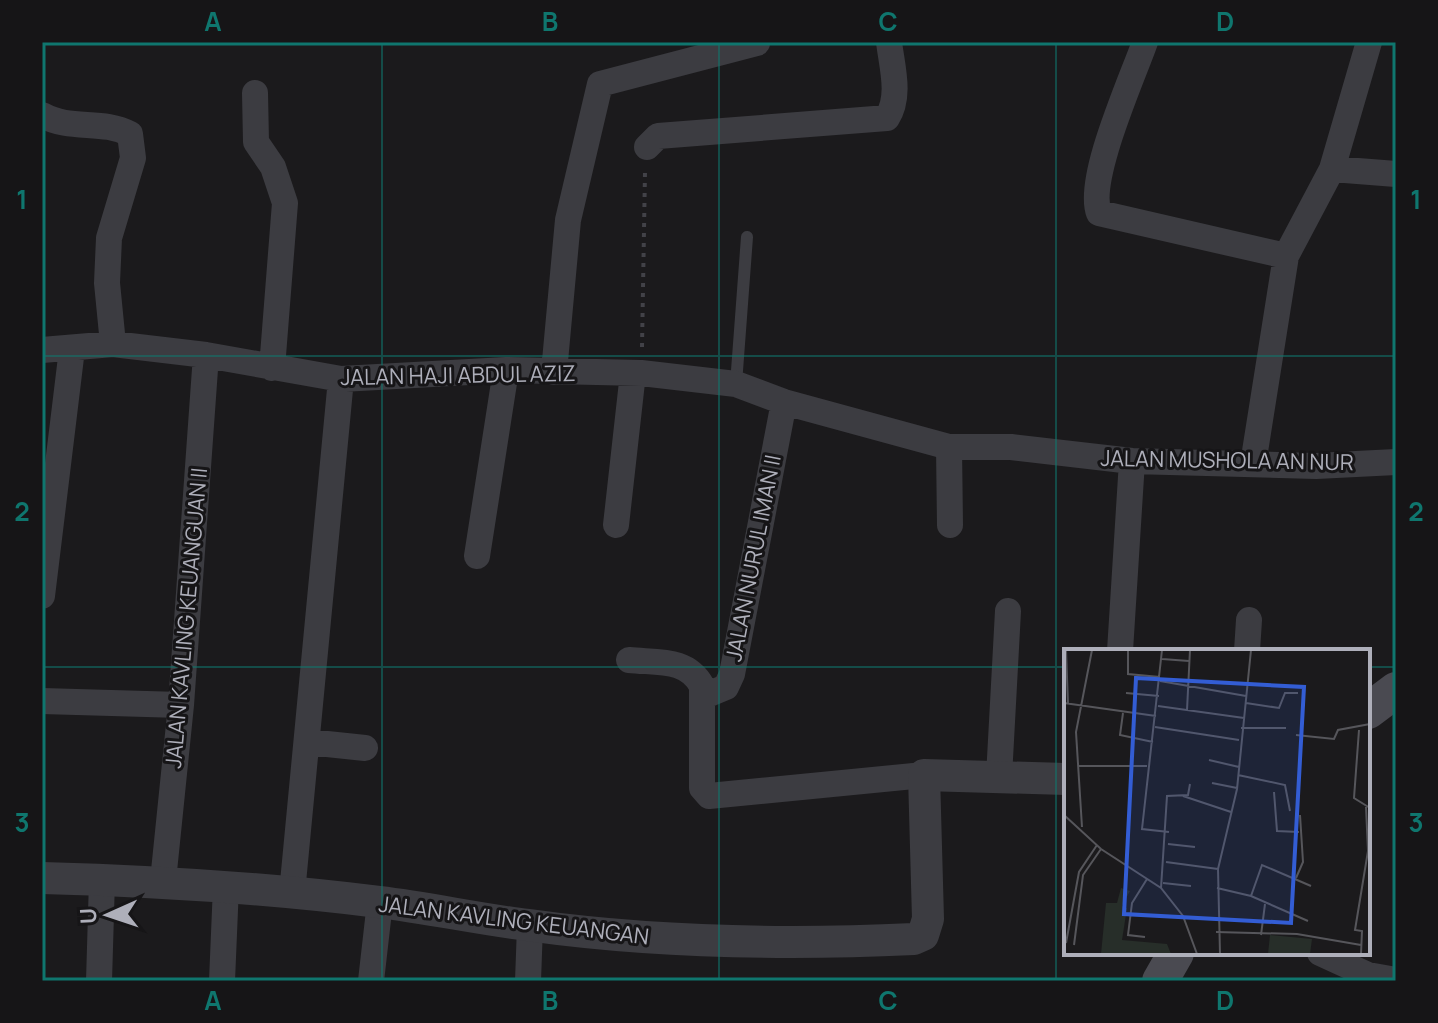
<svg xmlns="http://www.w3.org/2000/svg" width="1438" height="1023" viewBox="0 0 1438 1023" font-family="Manrope,sans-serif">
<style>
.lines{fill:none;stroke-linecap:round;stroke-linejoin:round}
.path{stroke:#424248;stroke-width:4;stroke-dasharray:4 6;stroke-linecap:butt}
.service{stroke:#3c3c41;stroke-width:12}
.minor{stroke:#3c3c41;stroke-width:26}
.tertiary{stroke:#3c3c41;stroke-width:32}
.secondary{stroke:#4a4a51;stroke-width:36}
.grid{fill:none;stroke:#0f766e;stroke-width:2;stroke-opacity:0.55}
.labels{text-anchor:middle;stroke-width:6;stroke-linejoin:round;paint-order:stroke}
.street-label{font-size:22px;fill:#aeafba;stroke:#161517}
.inset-road{fill:none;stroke:#56565b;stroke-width:2}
.view{fill:#335dd4;fill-opacity:0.15;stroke:#335dd4;stroke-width:4}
.inset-edge{fill:none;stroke:#aeafba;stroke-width:4}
.neatline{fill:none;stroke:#0f766e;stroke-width:3}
.grid-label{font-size:26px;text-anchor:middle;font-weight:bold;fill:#0f766e}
</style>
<rect width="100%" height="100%" fill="#1b1a1c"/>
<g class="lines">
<path class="path" d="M642 347 645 172"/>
<path class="service" d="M736 384 747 237"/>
<path class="minor" d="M1145 42C1132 79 1086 180 1099 213L1286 256
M255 93 256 142 273 167 285 203 272 368
M42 115C71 131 102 119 130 134L133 158 109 238 107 283 113 344
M647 147 658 136 887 118C901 96 892 67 889 42
M1332 169 1396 174
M42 350 113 344 206 355 341 379 506 370 641 373 736 384 784 402 949 447H1011L1132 461 1316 466 1396 462
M554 372 568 220 600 84 757 43
M949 447 950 525
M1253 464 1286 256 1332 169 1369 42
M616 525 633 373
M477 556 506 370
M42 596 72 349
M1120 651 1132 461
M1247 651 1249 620
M629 660C658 663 687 658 702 686V788L709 796 924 775
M702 697 726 687 732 674 784 402
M42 701 181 705
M308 742 365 748
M999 777 1008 611
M163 881 181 705 206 355
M292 893 341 379
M1320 953 1368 975 1396 980
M99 981 102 880
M222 981 226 886
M371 981 380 902
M528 981 530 926"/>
<path class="tertiary" d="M42 878C155 881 267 888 379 902 429 908 479 919 528 925 657 943 785 945 914 939L923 935 928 919 924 775 1066 779"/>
<path class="secondary" d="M1368 711 1396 690
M1160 981 1176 953"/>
</g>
<path class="grid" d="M382 42V981M719 42V981M1056 42V981M42 356H1396M42 667H1066M1368 667H1396"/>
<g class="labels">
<g class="street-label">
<text transform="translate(458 375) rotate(-1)" y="8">JALAN HAJI ABDUL AZIZ</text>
<text transform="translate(1227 460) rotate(1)" y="8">JALAN MUSHOLA AN NUR</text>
<text transform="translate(753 558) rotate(-79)" y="8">JALAN NURUL IMAN II</text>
<text transform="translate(186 618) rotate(-85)" y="8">JALAN KAVLING KEUANGUAN II</text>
<text transform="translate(514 920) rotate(7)" y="8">JALAN KAVLING KEUANGAN</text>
</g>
</g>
<g transform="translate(1064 649)">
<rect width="306" height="306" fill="#1b1a1c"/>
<path d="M57 239 66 242 58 257 63 259 58 291 103 295 107 305H37L42 254H53ZM206 286 248 290 246 305H204Z" fill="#272e29"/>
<path class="inset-road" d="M2 1 4 55M64 1V25L96 28M98 1 78 180 105 183M98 10 125 12M96 32 182 47M62 44 95 47M0 54 92 67M182 54 215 59 221 44H234M94 57 180 69M123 61 126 1M59 64 56 86 89 93M91 78 175 91M177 79H222M295 81 290 149 306 159M232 86 270 90 274 81 306 75M145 111 175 118M14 117H83M174 126 221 136 226 162M148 134 173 139M210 143 213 182 235 183M119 147 167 163M0 166 37 200 97 239 119 267 133 305M18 178 12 83 28 1M104 195 131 198M102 213 154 220M232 229 239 213 236 166M99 234 127 237M97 239 103 147 124 146 126 135M153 239 187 247 244 272M187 247 198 216 247 237M152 283 233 285 297 296M197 286 201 255M81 288 64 286 68 254 83 230M2 294 15 223 33 196M10 296 19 226 37 200M156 305 154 220 173 140 187 1M297 305 298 282 291 281 304 202 302 158"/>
<path class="view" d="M72 29 240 38 227 274 60 265Z"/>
<rect width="306" height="306" class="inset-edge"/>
</g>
<rect width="1438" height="1023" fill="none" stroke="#161517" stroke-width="88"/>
<g transform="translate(108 915) rotate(267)" stroke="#161517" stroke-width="6" paint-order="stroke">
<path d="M0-6L14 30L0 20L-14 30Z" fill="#aeafba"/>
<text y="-12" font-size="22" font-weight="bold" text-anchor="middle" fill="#aeafba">U</text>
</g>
<rect x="44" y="44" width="1350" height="935" class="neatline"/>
<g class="grid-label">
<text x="213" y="31">A</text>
<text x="550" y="31">B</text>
<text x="888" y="31">C</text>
<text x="1225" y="31">D</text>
<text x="22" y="209">1</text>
<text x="1416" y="209">1</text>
<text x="22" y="521">2</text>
<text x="1416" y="521">2</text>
<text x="22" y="832">3</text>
<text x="1416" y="832">3</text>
<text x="213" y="1010">A</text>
<text x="550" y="1010">B</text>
<text x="888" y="1010">C</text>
<text x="1225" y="1010">D</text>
</g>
</svg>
